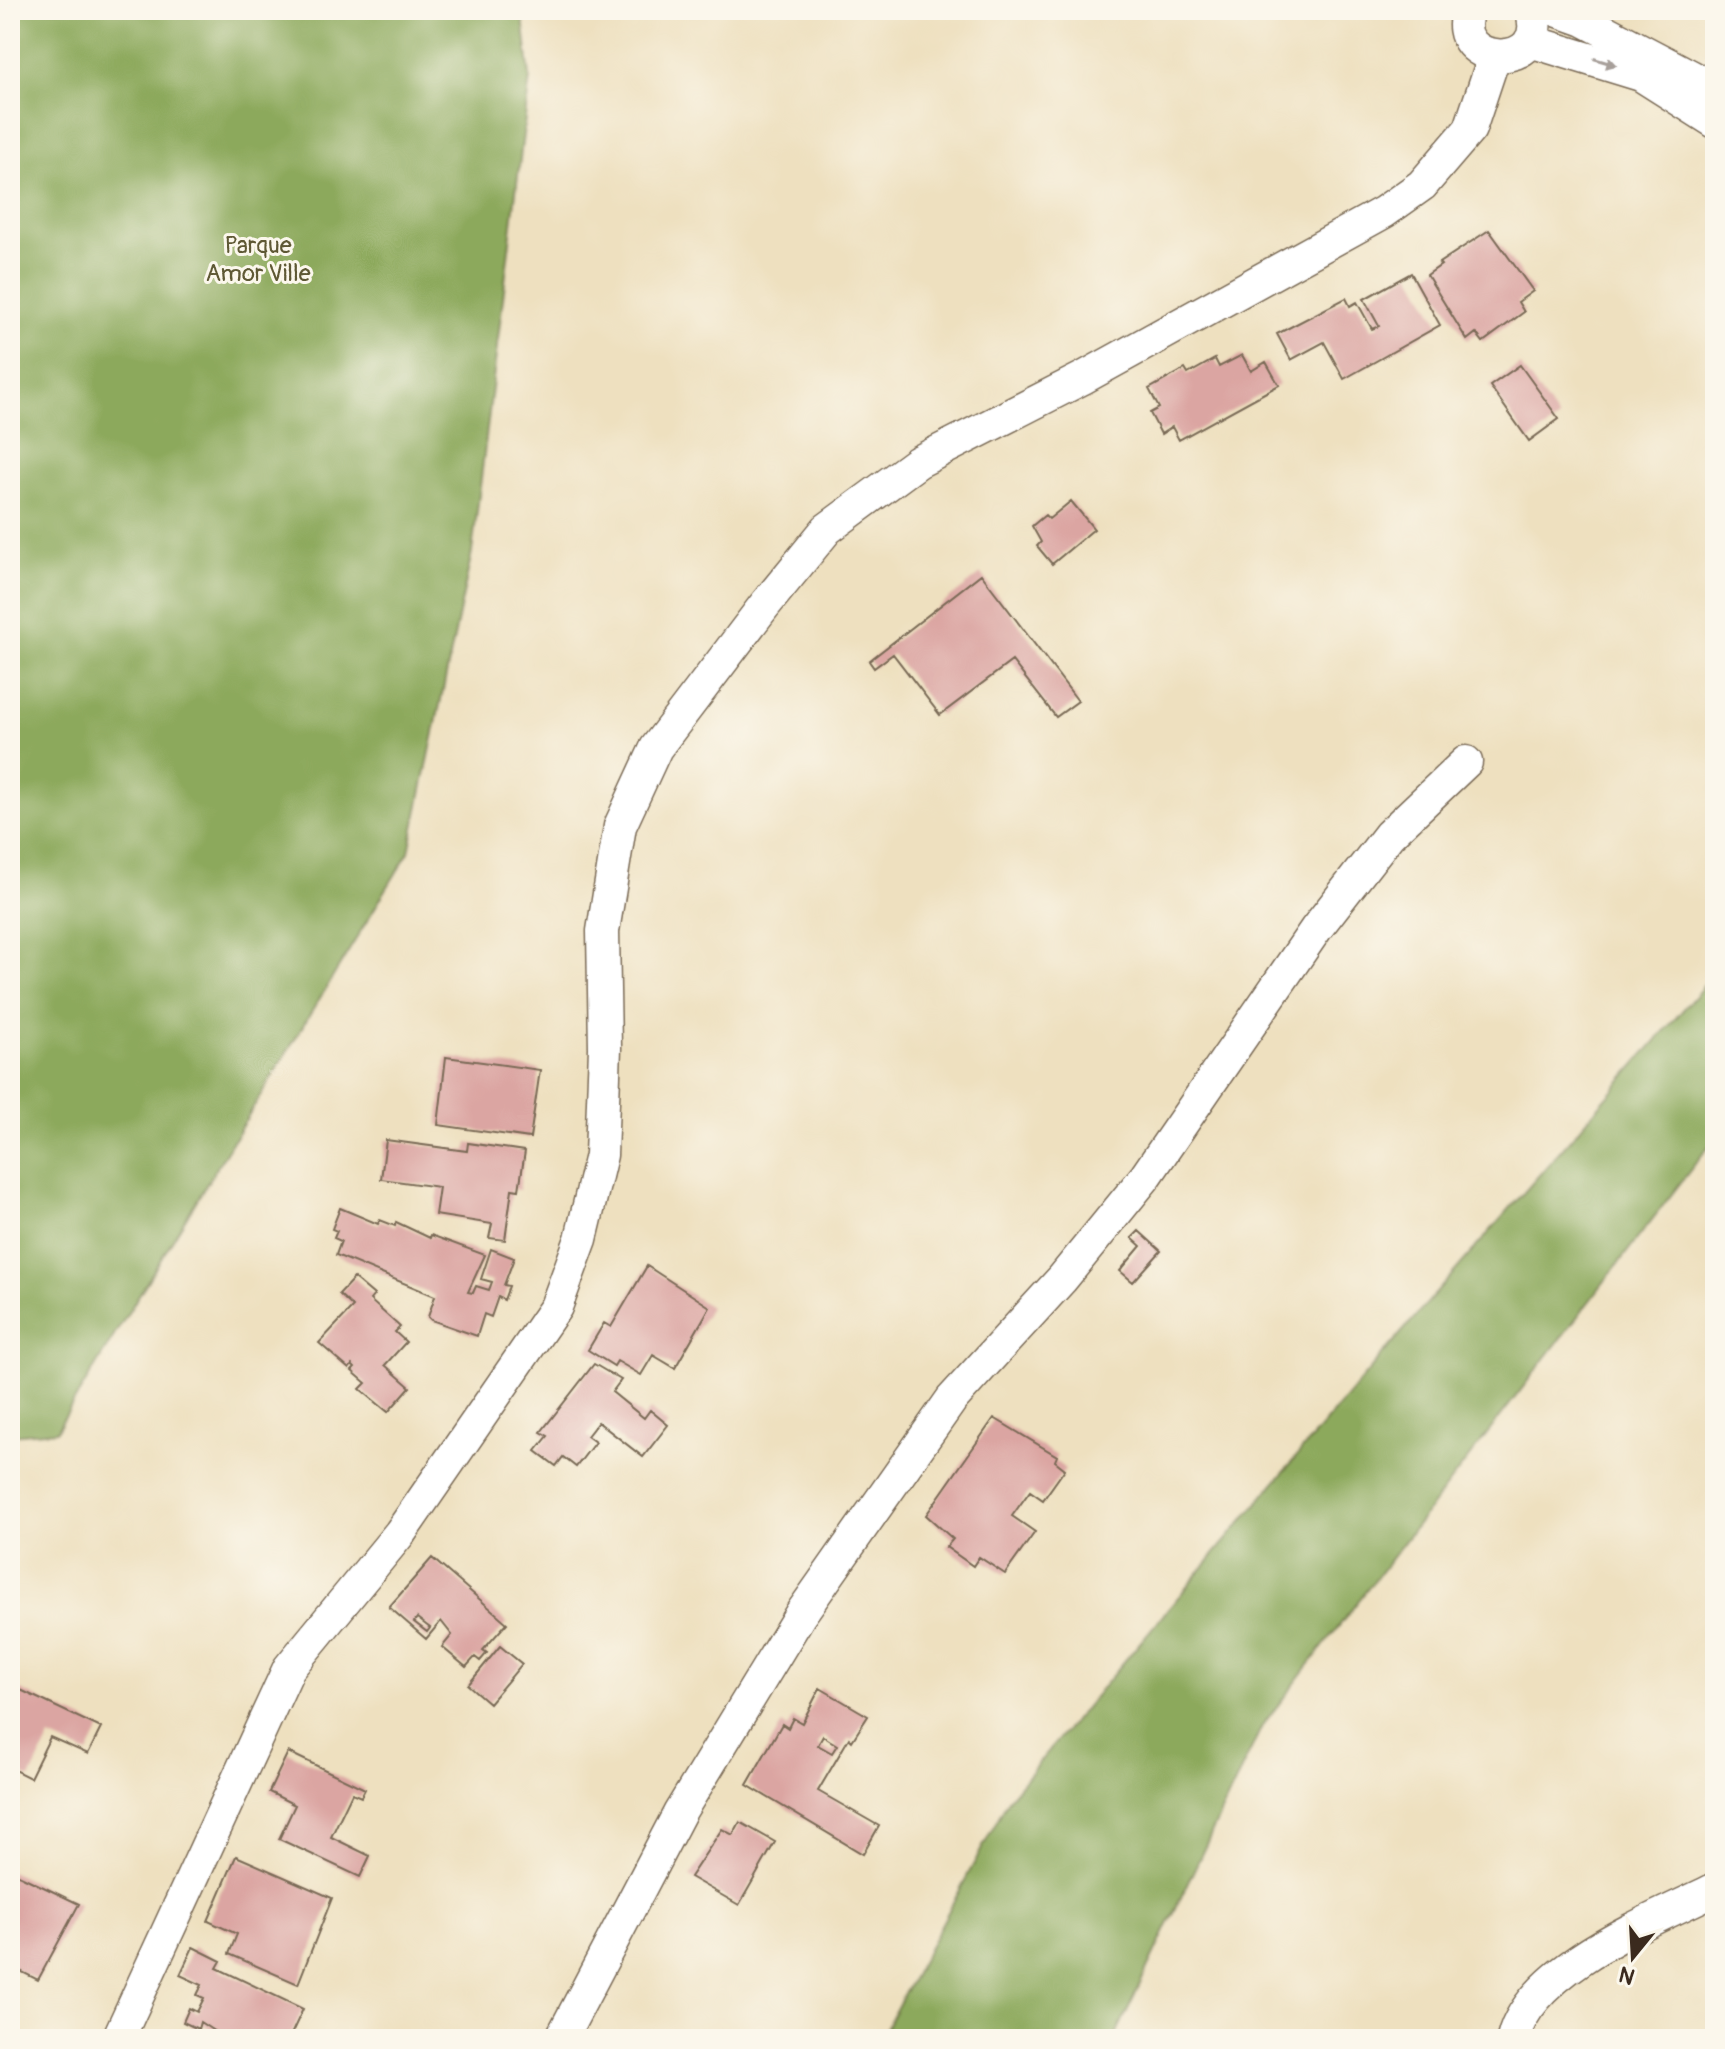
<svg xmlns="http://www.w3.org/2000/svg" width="1725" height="2049" viewBox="0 0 1725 2049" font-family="Pangolin,sans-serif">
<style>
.forest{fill:#8ca95b;stroke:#646a3c;stroke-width:2}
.building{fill:#dba5a2;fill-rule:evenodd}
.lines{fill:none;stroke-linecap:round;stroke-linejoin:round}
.street-casing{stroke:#7a6a56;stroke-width:35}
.street{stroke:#fff;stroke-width:32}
.oneway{fill:#a79f9a}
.labels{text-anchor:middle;stroke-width:6;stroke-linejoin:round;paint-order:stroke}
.park-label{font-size:24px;fill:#5e5834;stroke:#fbf7ec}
</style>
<rect width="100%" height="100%" fill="#fbf7ec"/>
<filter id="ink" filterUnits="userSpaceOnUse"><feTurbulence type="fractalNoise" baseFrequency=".0125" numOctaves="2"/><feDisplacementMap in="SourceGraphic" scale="16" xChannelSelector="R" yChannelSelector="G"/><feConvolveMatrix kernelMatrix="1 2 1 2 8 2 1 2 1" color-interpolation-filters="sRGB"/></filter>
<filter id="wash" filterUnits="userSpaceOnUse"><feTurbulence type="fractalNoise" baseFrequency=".006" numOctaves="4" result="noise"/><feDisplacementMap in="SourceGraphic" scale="32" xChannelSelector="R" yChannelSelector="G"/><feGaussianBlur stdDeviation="1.8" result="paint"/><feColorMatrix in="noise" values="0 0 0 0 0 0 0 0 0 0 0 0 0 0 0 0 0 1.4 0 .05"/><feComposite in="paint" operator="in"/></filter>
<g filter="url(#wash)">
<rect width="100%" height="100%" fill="#eee0bf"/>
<path class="forest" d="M10 10H522L530 77 472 552 409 852 56 1431 10 1435Z
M1715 973V1138L1262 1726 1114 2039H880L1009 1798 1383 1354Z"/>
<g id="blocks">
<path class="building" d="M1489 230 1533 291 1518 302 1524 312 1483 342 1476 333 1467 340 1427 275 1441 265 1439 263Z
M1411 273 1440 325 1344 379 1324 342 1291 360 1277 334 1346 298 1350 306 1357 302 1372 329 1379 326 1364 299Z
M1242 355 1251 371 1266 362 1279 385 1179 440 1172 427 1161 434 1150 413 1159 408 1149 389 1185 369 1188 374 1215 359 1219 367Z
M1520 365 1559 419 1529 441 1490 386Z
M1071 501 1094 529 1052 564 1037 546 1041 542 1032 526 1045 515 1049 519Z
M981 574 1078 701 1056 717 1012 661 940 715 893 654 874 668 869 661Z
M446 1057 540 1070 530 1138 438 1125Z
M386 1140 467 1151 468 1143 525 1151 519 1190 512 1189 505 1240 489 1238 492 1224 435 1215 439 1187 381 1179Z
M340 1208 378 1224 380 1220 395 1226 396 1222 430 1238 431 1235 485 1255 468 1292 473 1293 476 1286 489 1290 492 1282 481 1279 491 1249 514 1258 504 1285 509 1286 504 1300 498 1297 491 1317 484 1314 477 1336 431 1320 428 1317 435 1296 336 1255 341 1241 334 1238 337 1231 332 1229Z
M1139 1231 1161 1251 1133 1282 1120 1271 1141 1246 1132 1238Z
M647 1266 710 1307 675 1368 653 1355 641 1375 617 1361 614 1366 588 1350 604 1323 611 1327Z
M354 1278 374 1295 370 1300 400 1327 395 1332 406 1342 385 1365 410 1387 388 1412 360 1389 366 1383 352 1371 355 1368 352 1365 349 1369 319 1343 353 1307 339 1294Z
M594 1364 621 1380 612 1392 644 1418 650 1410 668 1425 643 1457 598 1422 587 1436 595 1442 576 1467 563 1457 556 1466 536 1451 548 1436 541 1432Z
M994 1418 1057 1456 1055 1461 1065 1469 1043 1500 1030 1491 1012 1516 1035 1532 1005 1574 979 1557 973 1566 946 1547 953 1539 926 1515Z
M432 1558 507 1623 483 1650 487 1653 480 1661 475 1657 466 1667 442 1647 452 1635 441 1621 426 1639 389 1607ZM417 1618 430 1628 427 1632 414 1622Z
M500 1646 522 1664 489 1703 468 1685Z
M10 1685 101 1728 88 1754 50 1737 30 1778 10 1768Z
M820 1688 868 1716 852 1741 849 1738 818 1791 879 1826 863 1854 747 1785 782 1724 788 1728 793 1718 802 1723ZM823 1736 837 1745 832 1753 818 1745Z
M288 1752 365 1789 361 1797 352 1793 331 1837 370 1856 360 1877 279 1839 295 1805 269 1792Z
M740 1822 775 1842 739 1905 690 1877 722 1829 733 1835Z
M236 1856 332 1898 298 1984 229 1954 237 1934 208 1921Z
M10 1871 79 1904 38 1980 10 1966Z
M193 1947 221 1961 217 1968 303 2009 289 2039H226L200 2022 198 2029 183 2022 189 2008 197 2012 204 1998 197 1995 202 1985 180 1975Z"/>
</g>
</g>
<g filter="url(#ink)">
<use href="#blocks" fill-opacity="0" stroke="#7a6a56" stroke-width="2"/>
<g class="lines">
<g class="street-casing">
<path id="street" d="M1468 10C1446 69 1554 72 1531 10
M1556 10 1584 20 1715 89
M1530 41 1641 75 1715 122
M118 2039 289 1668 400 1533 556 1307 581 1239 601 1155 605 1048 603 931 620 826 656 748 764 606 827 529 918 462 1083 378 1384 212 1422 185 1470 129 1494 57
M561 2039 680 1812 800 1615 952 1399 1062 1279 1146 1176 1316 929 1389 835 1466 762
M1513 2039C1531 1966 1654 1920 1715 1889"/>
</g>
<use href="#street" class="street"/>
</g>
<defs><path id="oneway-solid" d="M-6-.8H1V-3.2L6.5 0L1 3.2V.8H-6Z" transform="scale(2)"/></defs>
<use class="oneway" href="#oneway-solid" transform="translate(1605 62) rotate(17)"/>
</g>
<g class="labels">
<g class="park-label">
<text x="258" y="253">Parque<tspan x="258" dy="28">Amor Ville</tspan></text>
</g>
</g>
<rect width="1725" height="2049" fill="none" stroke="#fbf7ec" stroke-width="40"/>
<g transform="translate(1633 1957) rotate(198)" stroke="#fbf7ec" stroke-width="6" paint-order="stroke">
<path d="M0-6L14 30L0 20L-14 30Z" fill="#3b2a1e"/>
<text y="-12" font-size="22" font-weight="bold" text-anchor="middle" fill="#3b2a1e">N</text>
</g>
</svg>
